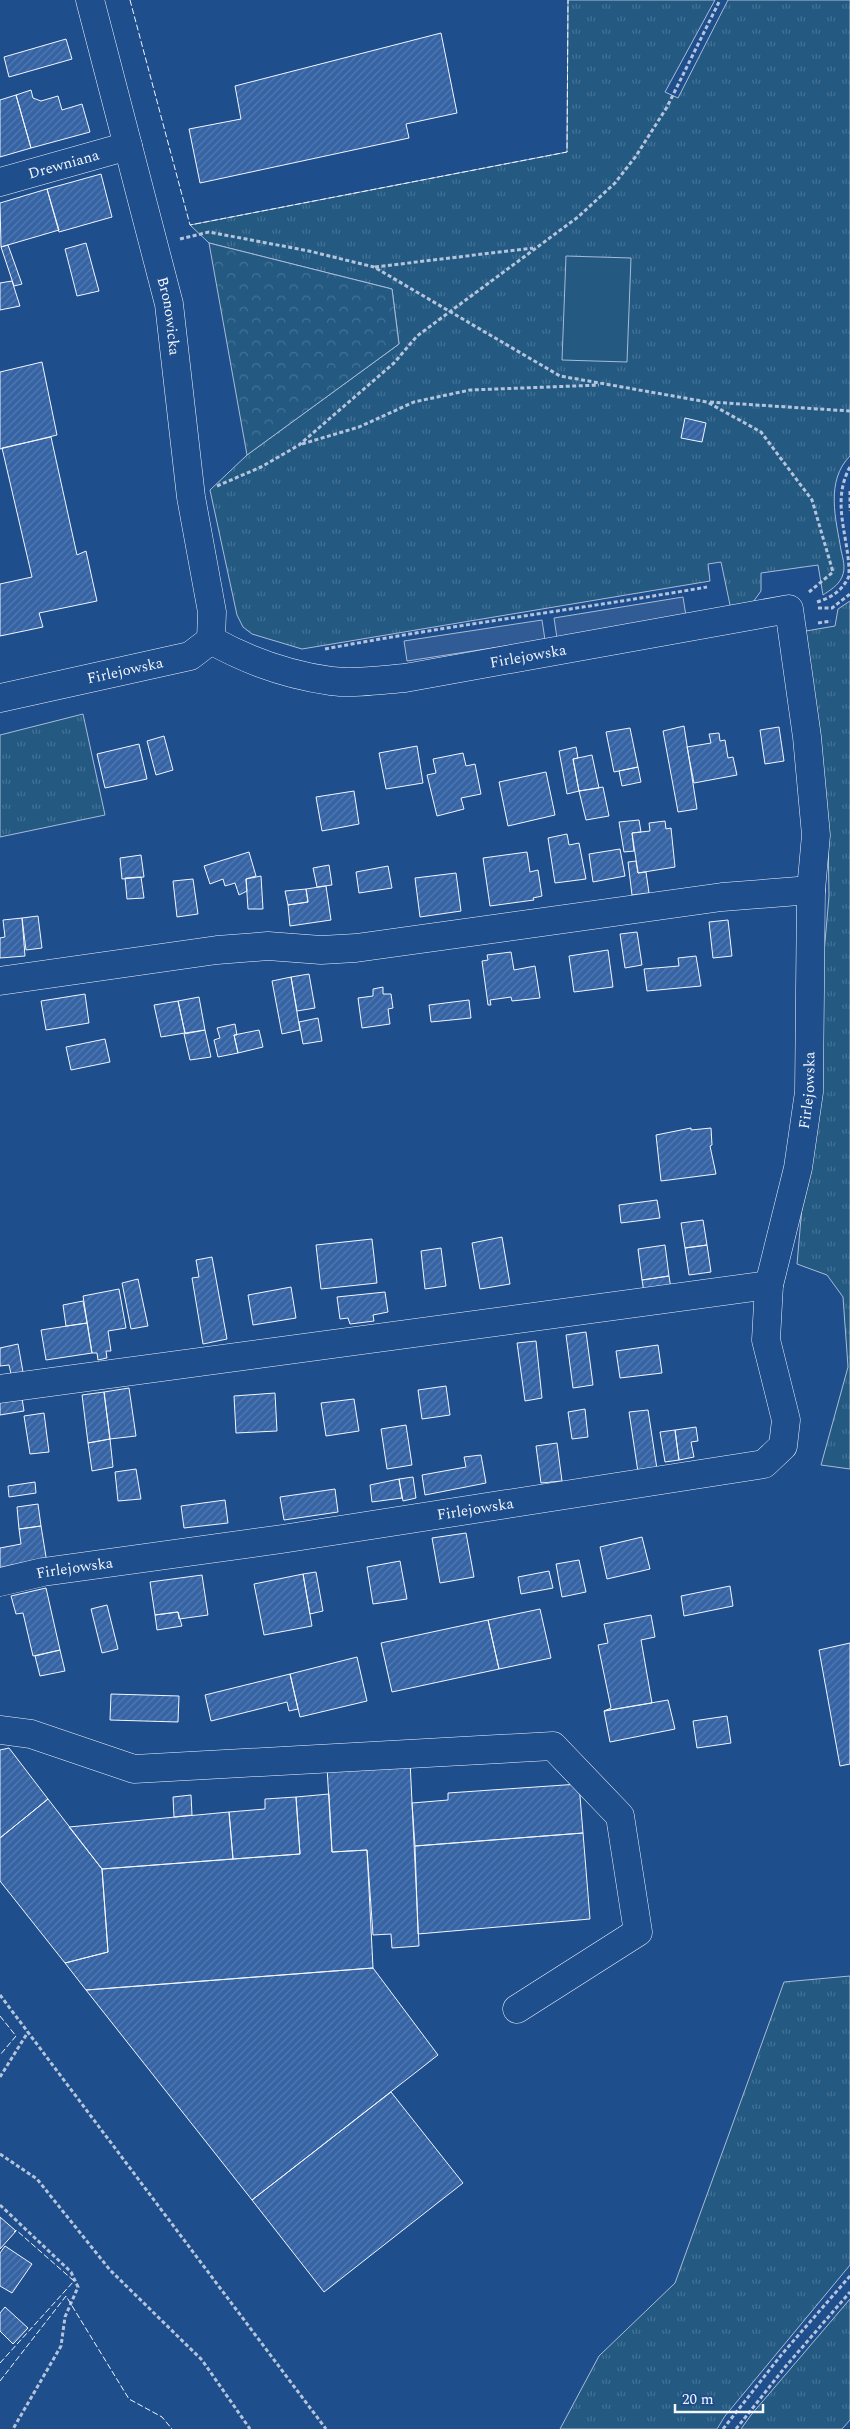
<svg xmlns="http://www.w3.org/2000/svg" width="850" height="2429" viewBox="0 0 850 2429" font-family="Spectral,serif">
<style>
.grass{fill:url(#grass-tufts);stroke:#a8bbd7}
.park{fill:url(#park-crowns);stroke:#a8bbd7}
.pitch{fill:#245a82;stroke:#a8bbd7}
.parking{fill:#305b95;stroke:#a8bbd7}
.building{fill:url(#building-hatch);stroke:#f2f6ff}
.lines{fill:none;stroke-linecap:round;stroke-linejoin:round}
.minor-casing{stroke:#f2f6ff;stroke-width:29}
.path{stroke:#b3c4dc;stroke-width:3;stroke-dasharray:4 2.5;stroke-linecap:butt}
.minor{stroke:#1f4e8c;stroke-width:28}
.fence{stroke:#f2f6ff;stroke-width:1;stroke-dasharray:6 2.5;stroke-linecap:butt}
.labels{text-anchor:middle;stroke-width:4;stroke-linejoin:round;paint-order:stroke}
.street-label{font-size:15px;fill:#f2f6ff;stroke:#1f4e8c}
</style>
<defs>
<pattern id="grass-tufts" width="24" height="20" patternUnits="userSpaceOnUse" patternTransform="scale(1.25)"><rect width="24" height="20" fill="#245a82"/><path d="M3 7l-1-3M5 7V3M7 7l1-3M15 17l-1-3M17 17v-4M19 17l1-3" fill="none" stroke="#447295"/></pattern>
<pattern id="park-crowns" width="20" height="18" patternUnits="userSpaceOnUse" patternTransform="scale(1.25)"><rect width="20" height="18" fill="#245a82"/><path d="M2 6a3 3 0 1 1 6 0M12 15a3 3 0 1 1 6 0" fill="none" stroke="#447295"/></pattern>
<pattern id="building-hatch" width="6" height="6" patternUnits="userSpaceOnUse" patternTransform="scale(1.25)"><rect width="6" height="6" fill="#3563a3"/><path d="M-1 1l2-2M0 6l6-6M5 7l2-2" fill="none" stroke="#537ab1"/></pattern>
</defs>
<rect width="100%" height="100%" fill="#1f4e8c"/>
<path class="grass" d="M568 0H715L665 92 678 98 728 0H850V456C825 481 836 520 841 550 843 559 846 568 842 577 838 586 830 590 823 595L818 565 761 573V591L751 605 737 609 730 605 721 562 708 564 710 581 302 649 252 634 243 627 237 615 210 490 247 455 399 344 392 289 209 243 190 225 567 152Z
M850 601V1469L821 1465 848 1367 843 1297 827 1275 797 1264 829 896 828 830 800 632 835 626 838 609Z
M83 714 105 815 0 837V735Z
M850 1976V2265L725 2416 717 2429H560L599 2356 675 2283 784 1982Z
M850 2299V2420L842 2429H741L751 2415Z"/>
<path class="park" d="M209 243 392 289 399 344 247 455Z"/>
<path class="pitch" d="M566 256 631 258 627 362 562 360Z"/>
<path class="parking" d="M683 597 686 616 557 638 554 618Z
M542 620 545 640 407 661 404 641Z"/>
<path class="building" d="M441 33 457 113 406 124 409 138 200 183 189 129 241 119 235 86Z
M66 39 72 59 9 77 4 57Z
M31 90 33 98 41 101 58 96 62 110 82 104 90 132 31 148 16 95Z
M16 95 31 148 0 157V100Z
M101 174 112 217 59 232 47 189Z
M47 189 59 230 1 247 0 203Z
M86 243 99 291 77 296 65 249Z
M8 245 22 284 14 286 1 247Z
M12 281 20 306 0 310V283Z
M42 362 57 435 0 449V372Z
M685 418 706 423 702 442 681 438Z
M51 437 77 555 86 551 97 601 39 613 43 627 0 636V584L32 577 2 448Z
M684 726 697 809 678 812 663 731Z
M779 727 784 761 765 764 760 730Z
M630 728 638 767 614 772 606 732Z
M719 733 720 741 725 740 728 758 733 757 737 775 694 783 687 747 711 743 709 734Z
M164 736 173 770 156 775 147 741Z
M139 744 147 779 105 788 97 754Z
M417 746 423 783 386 789 379 753Z
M576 747 578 758 573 759 579 791 567 794 559 751Z
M463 753 466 766 475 764 481 794 461 798 464 809 437 816 427 775 436 773 433 759Z
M592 755 599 788 579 791 573 759Z
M638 767 641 782 622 786 619 771Z
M546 772 555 815 508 826 499 782Z
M603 787 609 816 586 820 579 791Z
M354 791 359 824 322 831 316 797Z
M639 820 641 832 632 833 634 851 624 852 619 822Z
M665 821 666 829 671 828 675 867 638 873 632 833 650 831 649 823Z
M567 834 569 845 579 843 586 879 555 883 548 838Z
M620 849 625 876 593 882 589 854Z
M249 852 256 876 246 879 247 891 239 895 235 883 225 886 223 879 210 884 204 866Z
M527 852 530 872 538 870 542 896 533 898 534 900 490 906 483 858Z
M141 855 144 877 122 879 120 858Z
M636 861 638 873 646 872 649 893 632 895 628 862Z
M329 865 332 885 317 887 313 868Z
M388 866 392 888 359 893 356 872Z
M456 873 461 911 420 917 415 878Z
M261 876 263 909H248L246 879Z
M141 877 144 898 127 899 125 878Z
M193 879 198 914 177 917 173 881Z
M326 886 331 920 290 926 288 905 308 902 306 889Z
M306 889 308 902 288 905 285 891Z
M38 916 42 948 26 950 22 918Z
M22 918 25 956 0 958V938L5 937 3 920Z
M728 920 732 956 713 958 709 922Z
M637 932 642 965 625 968 620 934Z
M608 950 613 987 574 992 569 956Z
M511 952 514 970 535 966 540 998 512 1001 511 997 490 1000 491 1005H488L482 961 488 960 487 955Z
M696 956 701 986 647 991 644 969 679 966 678 958Z
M309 974 315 1008 297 1011 291 977Z
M291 977 300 1030 282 1034 272 981Z
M383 987V994H391L393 1008 388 1009 390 1024 362 1028 358 998 373 996V989Z
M85 994 89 1023 46 1030 41 1001Z
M199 997 205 1030 185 1033 178 1001Z
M469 1000 471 1018 431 1022 429 1005Z
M178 1001 185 1033 161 1037 154 1005Z
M318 1018 322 1041 303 1044 299 1022Z
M235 1024 237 1035H234L238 1053 218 1057 214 1040 220 1038 217 1028Z
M205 1030 211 1057 190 1060 184 1034Z
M259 1030 263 1047 238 1053 234 1035Z
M105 1039 110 1062 71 1070 66 1047Z
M691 1128V1130L711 1128 712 1145 710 1146 716 1174 661 1181 656 1135Z
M657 1200 660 1218 621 1223 619 1205Z
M703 1220 707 1245 685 1248 681 1223Z
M502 1237 510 1284 480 1289 472 1243Z
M372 1239 377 1283 321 1289 316 1245Z
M665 1245 669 1276 642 1280 638 1249Z
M707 1245 711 1272 689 1275 685 1248Z
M441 1248 446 1286 425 1289 421 1251Z
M212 1257 227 1339 203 1344 192 1278 199 1277 196 1260Z
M669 1276 671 1289 644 1292 642 1280Z
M138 1279 148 1326 131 1329 122 1283Z
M291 1287 296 1318 253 1325 248 1295Z
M119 1289 126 1328 108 1331 111 1351H106L107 1358 98 1360 97 1353H92L83 1296Z
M385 1292 388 1312 373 1315 374 1321 350 1324 348 1318 340 1319 337 1297Z
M83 1301 87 1323 66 1326 63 1305Z
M87 1323 92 1353 46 1360 41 1330Z
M586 1332 593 1385 573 1388 566 1335Z
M536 1341 542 1398 525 1401 517 1343Z
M18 1344 23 1372 11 1374 9 1365 0 1366V1348Z
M658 1345 662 1373 620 1378 616 1351Z
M446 1386 450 1415 422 1419 418 1390Z
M129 1388 136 1436 110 1439 104 1392Z
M21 1392 24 1411 0 1415V1395Z
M104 1392 110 1439 88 1443 82 1395Z
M275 1393 277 1431 236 1433 234 1396Z
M354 1399 359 1431 326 1436 321 1403Z
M585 1409 588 1437 572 1439 568 1412Z
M648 1410 657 1469 638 1472 629 1412Z
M44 1413 49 1452 30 1454 24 1416Z
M406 1425 412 1465 387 1469 381 1429Z
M696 1427 698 1441 691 1442 694 1457 679 1460 675 1430Z
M675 1430 679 1460 665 1462 660 1432Z
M110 1439 113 1467 92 1471 88 1443Z
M557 1443 562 1481 541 1483 536 1446Z
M481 1455 486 1483 425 1495 422 1475 466 1467 464 1457Z
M136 1469 141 1499 118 1501 115 1472Z
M413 1477 416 1498 403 1501 399 1479Z
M399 1479 402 1498 372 1502 370 1485Z
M35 1482 36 1493 9 1497 8 1486Z
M335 1489 338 1512 284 1520 280 1497Z
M225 1500 228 1523 184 1528 181 1506Z
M38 1504 41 1526 19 1529 17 1507Z
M41 1526 47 1563 0 1572V1548L21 1544 19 1529Z
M466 1533 474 1577 440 1583 432 1538Z
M642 1537 650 1569 607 1579 600 1547Z
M579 1560 586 1592 562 1597 556 1564Z
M400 1561 407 1599 373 1604 367 1567Z
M549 1571 553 1588 521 1594 518 1577Z
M316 1572 323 1611 310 1614 303 1574Z
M303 1574 312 1626 264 1635 254 1584Z
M202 1575 208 1615 179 1619 178 1612 155 1615 150 1582Z
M730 1586 733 1606 684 1616 681 1596Z
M46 1588 60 1650 33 1656 23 1613 16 1614 11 1596Z
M107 1605 118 1649 102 1653 91 1609Z
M540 1609 551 1658 499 1669 488 1620Z
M178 1612 182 1626 157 1630 155 1615Z
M651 1615 655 1637 641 1640 652 1703 604 1711 611 1708 598 1645 608 1643 604 1624Z
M488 1620 499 1669 392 1692 381 1643Z
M850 1643V1764L840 1766 819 1650Z
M60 1650 65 1671 40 1676 35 1656Z
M357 1657 367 1701 300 1717 290 1674Z
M290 1674 298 1709 289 1711 287 1702 211 1721 205 1695Z
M111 1694 179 1696 178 1722 110 1720Z
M668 1700 675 1729 610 1742 604 1711Z
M727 1716 731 1743 697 1748 693 1721Z
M9 1748 48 1799 0 1838V1750Z
M410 1761 419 1946 392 1948 391 1934 373 1935 367 1850 332 1852 327 1767Z
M579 1784 583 1833 415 1846 412 1803 448 1800V1793Z
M329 1794 332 1852 367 1850 373 1968 86 1990 65 1963 108 1952 102 1869 300 1854 296 1797Z
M191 1795 192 1815 174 1817 173 1797Z
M296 1797 300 1854 233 1859 229 1812 265 1809V1799Z
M48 1799 102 1869 108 1952 65 1963 0 1881V1838Z
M229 1812 233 1859 102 1869 69 1827Z
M583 1833 590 1919 418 1934 415 1846Z
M373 1968 438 2055 252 2200 86 1990Z
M391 2092 463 2183 324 2292 252 2200Z
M0 2217 16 2231 0 2249Z
M5 2246 32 2264 12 2293 0 2286V2253Z
M5 2307 28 2328 13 2344 0 2331V2313Z"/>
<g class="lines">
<g class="minor-casing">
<g id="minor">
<path id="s1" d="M90 0 169 304 191 497 212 612 211 640"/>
<path id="s2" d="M0 182 128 146"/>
<path id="s3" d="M0 698 190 656 211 640"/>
<path d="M0 981 217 950 268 946 321 950 356 948 722 897 811 890"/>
<path d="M0 1389 769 1285"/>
<path id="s4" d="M0 1582 43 1572 282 1539 764 1464 783 1446 786 1420 766 1340 769 1285 798 1168 809 1092 811 890 816 835 807 737 789 609 405 678C381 680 355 684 331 681 289 675 248 661 211 640"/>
<path d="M0 1730 31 1734 134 1769 553 1746 620 1816 638 1932 517 2009"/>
</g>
</g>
<path class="path" d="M180 239 209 232 309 251 374 267 560 376 707 402 761 432 812 500 833 572 809 592
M375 267 533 248
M710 402 850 411
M302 444 359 427 414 402 470 390 599 385
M217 486 261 467 299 445 394 363 417 336 578 217 615 183 636 156 667 107 720 0
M850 491V511
M817 602C831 598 843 590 849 576 850 538 830 503 850 467
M818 608H832L850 594
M818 623 831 621
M325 649C452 625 580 609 707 587
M0 1995 326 2429
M0 2077 28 2032
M0 2154 37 2179 110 2270 202 2360 250 2429
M0 2205 71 2272 78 2287 65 2317 61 2346 13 2429
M723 2429 782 2354 850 2276
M736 2429 786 2366 850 2292"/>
<use href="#minor" class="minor"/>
<path class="fence" d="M130 0 190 225 567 152 568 0
M0 2016 16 2036 0 2055
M0 2363 74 2281 16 2230 14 2232
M0 2381 66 2296 129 2399 162 2417 172 2429"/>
</g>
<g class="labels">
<g class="street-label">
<text dy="5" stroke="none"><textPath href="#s2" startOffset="66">Drewniana</textPath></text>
<text dy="5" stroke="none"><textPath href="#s1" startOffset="326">Bronowicka</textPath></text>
<text transform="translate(528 656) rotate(-10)" y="5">Firlejowska</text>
<text dy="5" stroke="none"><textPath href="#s3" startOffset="128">Firlejowska</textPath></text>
<text dy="5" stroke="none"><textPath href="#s4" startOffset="1162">Firlejowska</textPath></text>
<text dy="5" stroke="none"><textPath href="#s4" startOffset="481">Firlejowska</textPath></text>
<text dy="5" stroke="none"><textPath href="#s4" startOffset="76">Firlejowska</textPath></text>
</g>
</g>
<path d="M675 2404v8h88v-8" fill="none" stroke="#f2f6ff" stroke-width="2.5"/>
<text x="682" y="2404" font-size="15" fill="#f2f6ff" stroke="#1f4e8c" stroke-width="4" paint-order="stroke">20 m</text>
</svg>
